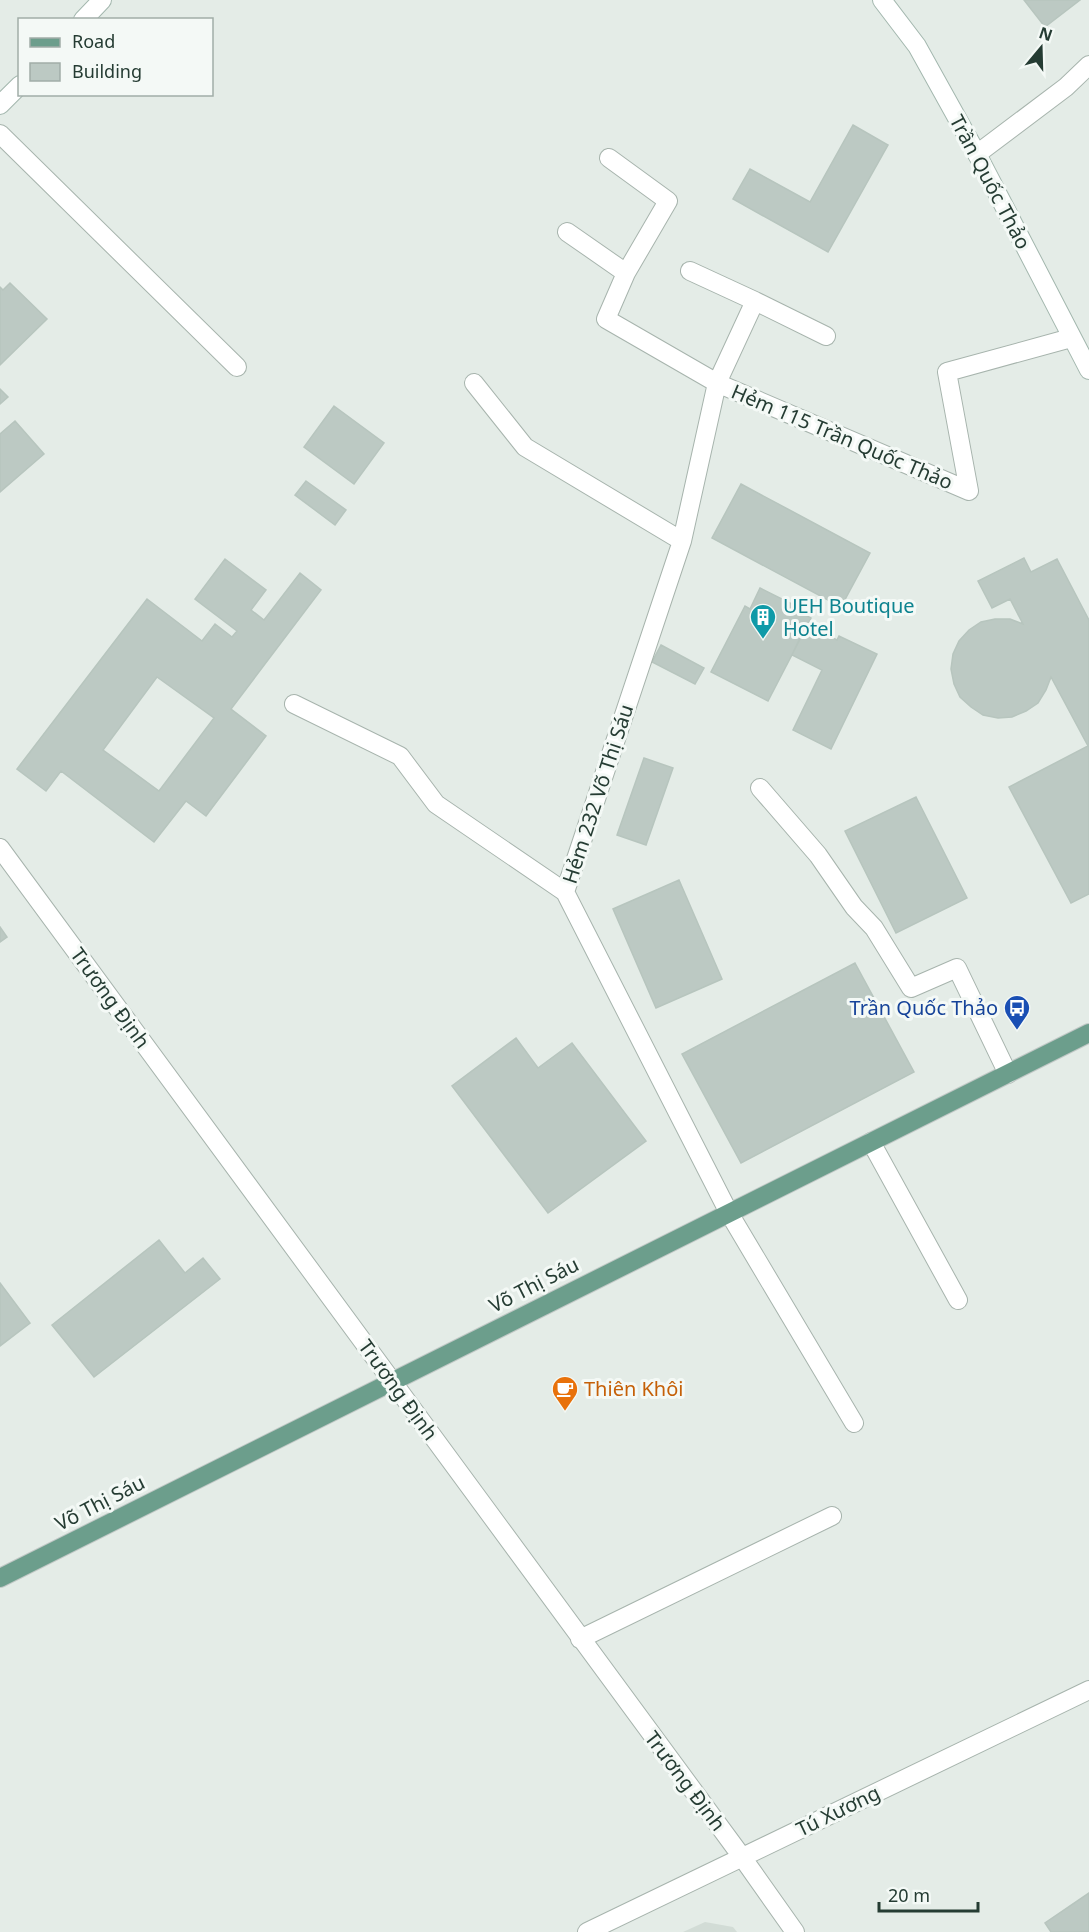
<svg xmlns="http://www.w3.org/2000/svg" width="1089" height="1932" viewBox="0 0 1089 1932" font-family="'Noto Sans',sans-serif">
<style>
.built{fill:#d2dcd6}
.building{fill:#bcc9c3;stroke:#b7c5be;stroke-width:1.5;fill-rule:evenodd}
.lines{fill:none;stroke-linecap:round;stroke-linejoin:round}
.service-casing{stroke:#a7b4ad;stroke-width:20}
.minor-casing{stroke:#a7b4ad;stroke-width:20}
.tertiary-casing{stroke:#a7b4ad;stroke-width:20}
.secondary-casing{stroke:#a3b7ae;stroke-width:20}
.primary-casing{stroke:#c2c8c6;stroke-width:20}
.service{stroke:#fff;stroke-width:18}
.minor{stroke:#fff;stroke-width:18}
.tertiary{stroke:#fff;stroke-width:18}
.secondary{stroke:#fff;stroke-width:18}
.primary{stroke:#6c9e8c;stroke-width:18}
.labels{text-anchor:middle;stroke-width:6;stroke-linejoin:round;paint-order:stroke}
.street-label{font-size:20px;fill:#253c33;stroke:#f4f9f6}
.culture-label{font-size:20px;fill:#0d838f;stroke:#f4f9f6;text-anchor:start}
.transit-label{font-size:20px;fill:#164399;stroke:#f4f9f6;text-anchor:end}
.food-label{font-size:20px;fill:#c56008;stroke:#f4f9f6;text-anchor:start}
</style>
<rect width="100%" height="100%" fill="#e4ece7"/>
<path class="built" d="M705 1922 733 1927 737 1932H683Z"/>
<path class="building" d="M1024 0H1080L1045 27Z
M853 125 888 145 828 252 733 199 750 169 810 202Z
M10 283 47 319 0 365V287L3 290Z
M0 389 8 397 0 404Z
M334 406 384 443 354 484 304 447Z
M15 421 44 454 0 492V434Z
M306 481 346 510 335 525 295 495Z
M741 484 870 553 841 607 712 538Z
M1024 558 1031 572 1057 559 1089 620V894L1071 903 1009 787 1088 746 1051 677 1046 690 1038 703 1026 711 1012 717 998 718 983 715 971 707 960 697 954 684 951 669 953 654 959 641 969 630 981 622 995 619H1010L1023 624 1010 599 992 608 978 581Z
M225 559 266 590 251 610 264 620 300 573 321 590 231 709 266 736 206 816 186 801 154 842 61 771 46 791 17 769 147 599 202 641 215 624 232 637 237 631 195 599ZM157 677 214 718 159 791 103 750Z
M760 588 798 607 796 610 811 618 768 701 711 672 745 606 750 609Z
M806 625 837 640 839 636 877 654 831 749 793 730 822 670 792 655Z
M661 645 704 668 695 684 652 662Z
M644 758 673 768 646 845 617 835Z
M916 797 967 898 896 933 845 831Z
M679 880 722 979 656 1008 613 909Z
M0 927 7 937 0 942Z
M855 963 914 1072 741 1163 682 1054Z
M516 1038 538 1068 572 1043 646 1141 548 1213 452 1086Z
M159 1240 185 1273 203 1258 220 1279 94 1377 52 1325Z
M0 1283 30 1323 0 1346Z
M1089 1893V1932H1051L1045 1923Z"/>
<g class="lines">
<g class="service-casing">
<path id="service" d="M977 154 1066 87 1089 65
M760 788 818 855 854 907 874 928 911 988 957 968 1008 1074
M871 1142 958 1300
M580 1639 832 1516"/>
</g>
<g class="minor-casing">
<path id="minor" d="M0 134 237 367
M609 158 668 201 626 273 606 319 717 383 969 491 947 372 1071 338
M567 232 626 273
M690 271 755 301 717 383 682 541 565 892 729 1213 854 1423
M755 301 826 336
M474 383 525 447 682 541
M294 704 400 756 436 804 565 892"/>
</g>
<g class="tertiary-casing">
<path id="tertiary" d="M0 848 742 1857 795 1932
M587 1932 1089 1690"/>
</g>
<g class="secondary-casing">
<path id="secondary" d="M882 0 917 46 977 154 1089 370
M83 20 102 0
M0 105 20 85"/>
</g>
<g class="primary-casing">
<path id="primary" d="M0 1578 1089 1033"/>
</g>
<use href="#service" class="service"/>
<use href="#minor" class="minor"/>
<use href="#tertiary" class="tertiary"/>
<use href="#secondary" class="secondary"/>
<use href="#primary" class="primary"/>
</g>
<defs>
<g id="building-pin" transform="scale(1.35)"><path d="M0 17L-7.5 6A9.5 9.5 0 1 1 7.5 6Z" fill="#0f9aa8" stroke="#f4f9f6"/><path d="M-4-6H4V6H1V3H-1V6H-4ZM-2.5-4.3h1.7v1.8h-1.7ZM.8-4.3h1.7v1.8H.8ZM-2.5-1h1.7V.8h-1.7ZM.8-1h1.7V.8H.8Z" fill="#fff"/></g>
<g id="bus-pin" transform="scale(1.35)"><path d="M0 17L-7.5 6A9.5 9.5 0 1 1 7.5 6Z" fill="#1a4fb4" stroke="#f4f9f6"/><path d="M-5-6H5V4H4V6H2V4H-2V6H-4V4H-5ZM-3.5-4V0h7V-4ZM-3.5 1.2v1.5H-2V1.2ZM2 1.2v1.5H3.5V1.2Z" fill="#fff"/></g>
<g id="cafe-pin" transform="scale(1.35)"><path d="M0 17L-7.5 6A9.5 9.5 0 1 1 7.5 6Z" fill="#e8710a" stroke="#f4f9f6"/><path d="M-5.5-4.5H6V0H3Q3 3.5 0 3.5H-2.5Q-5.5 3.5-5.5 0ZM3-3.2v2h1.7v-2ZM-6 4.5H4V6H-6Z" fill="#fff"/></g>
</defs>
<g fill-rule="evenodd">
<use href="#building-pin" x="763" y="617"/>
<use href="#bus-pin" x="1017" y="1008"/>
<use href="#cafe-pin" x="565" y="1389"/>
</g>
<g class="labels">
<g class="street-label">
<text transform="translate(990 182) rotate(62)" y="7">Trần Quốc Thảo</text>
<text transform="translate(842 437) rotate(23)" y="7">Hẻm 115 Trần Quốc Thảo</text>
<text transform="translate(598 794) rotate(-72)" y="7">Hẻm 232 Võ Thị Sáu</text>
<text transform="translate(110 998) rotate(54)" y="7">Trương Định</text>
<text transform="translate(534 1285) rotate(-27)" y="7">Võ Thị Sáu</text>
<text transform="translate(398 1390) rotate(54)" y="7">Trương Định</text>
<text transform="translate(100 1503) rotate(-27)" y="7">Võ Thị Sáu</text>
<text transform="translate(685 1781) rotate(53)" y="7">Trương Định</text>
<text transform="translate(838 1811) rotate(-26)" y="7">Tú Xương</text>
</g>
<g class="culture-label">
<text x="783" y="613">UEH Boutique<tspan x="783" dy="23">Hotel</tspan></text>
</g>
<g class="transit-label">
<text x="998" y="1015">Trần Quốc Thảo</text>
</g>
<g class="food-label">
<text x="584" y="1396">Thiên Khôi</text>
</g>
</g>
<rect x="18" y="18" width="195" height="78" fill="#f4f9f6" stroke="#a1ada8" stroke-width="1.5"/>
<rect x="30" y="38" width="30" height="9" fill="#6c9e8c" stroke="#a1ada8" stroke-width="1.5"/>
<text x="72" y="48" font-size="18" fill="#253c33">Road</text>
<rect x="30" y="63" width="30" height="18" fill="#bcc9c3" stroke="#a1ada8" stroke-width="1.5"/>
<text x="72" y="78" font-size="18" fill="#253c33">Building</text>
<g transform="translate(1041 48) rotate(19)" stroke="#f4f9f6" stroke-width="4.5" paint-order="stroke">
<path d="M0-4.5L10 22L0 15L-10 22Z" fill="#253c33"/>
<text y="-9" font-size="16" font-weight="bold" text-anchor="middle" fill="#253c33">N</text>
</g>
<path d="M879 1902v9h99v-9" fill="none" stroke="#253c33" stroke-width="3"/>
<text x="888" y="1902" font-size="18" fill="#253c33" stroke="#f4f9f6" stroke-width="4.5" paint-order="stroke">20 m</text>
</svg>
